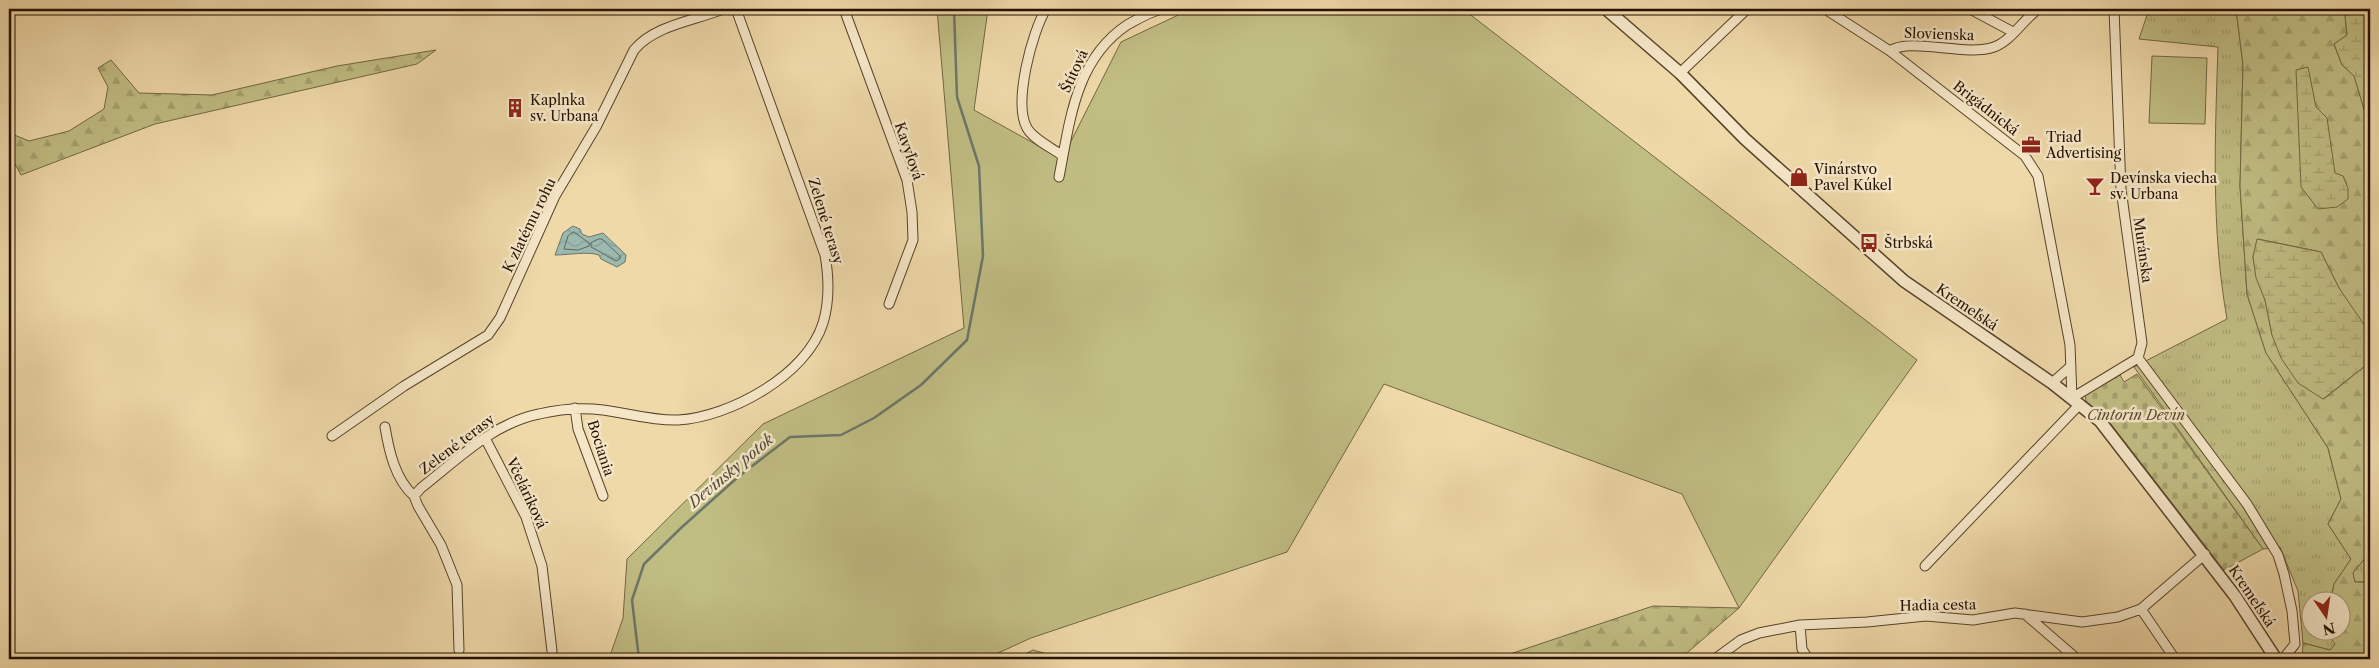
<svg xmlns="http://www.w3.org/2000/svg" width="2379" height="668" viewBox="0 0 2379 668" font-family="'Libre Caslon Text',serif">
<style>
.grass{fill:url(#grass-tufts);stroke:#726742}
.forest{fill:url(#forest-firs);stroke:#726742}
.wetland{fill:url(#wetland-marsh);stroke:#726742}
.cemetery{fill:url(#cemetery-stones);stroke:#726742}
.garden{fill:#c0bd83;stroke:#726742}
.water{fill:url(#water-waves);stroke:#6c766a}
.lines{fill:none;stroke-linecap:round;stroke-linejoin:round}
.shore{stroke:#606558;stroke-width:1}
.stream{stroke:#6c766a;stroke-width:2.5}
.minor-casing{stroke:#57432a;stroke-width:11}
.tertiary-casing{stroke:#57432a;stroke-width:14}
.minor{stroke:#f5e6c7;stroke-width:9}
.tertiary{stroke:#f5e6c7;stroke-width:11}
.labels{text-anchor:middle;stroke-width:5;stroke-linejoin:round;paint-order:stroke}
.street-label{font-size:14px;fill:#241100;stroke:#f5e6c7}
.poi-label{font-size:14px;fill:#241100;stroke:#f5e6c7;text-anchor:start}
.park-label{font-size:14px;font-style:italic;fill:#5b4d2e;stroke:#f5e6c7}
.water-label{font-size:15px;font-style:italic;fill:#4e4c3e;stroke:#f5e6c7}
</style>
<defs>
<pattern id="grass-tufts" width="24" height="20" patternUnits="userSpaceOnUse" patternTransform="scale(1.25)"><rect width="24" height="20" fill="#c0bd83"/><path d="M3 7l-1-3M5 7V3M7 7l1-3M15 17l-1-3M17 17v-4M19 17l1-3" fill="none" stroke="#a5a16f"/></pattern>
<pattern id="forest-firs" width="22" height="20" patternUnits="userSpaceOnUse" patternTransform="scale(1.25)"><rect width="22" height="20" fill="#c0bd83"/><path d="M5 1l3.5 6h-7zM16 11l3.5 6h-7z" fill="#a5a16f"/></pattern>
<pattern id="wetland-marsh" width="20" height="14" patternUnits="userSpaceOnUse" patternTransform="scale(1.25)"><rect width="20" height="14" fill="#c0bd83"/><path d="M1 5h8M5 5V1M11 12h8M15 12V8" fill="none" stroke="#a5a16f"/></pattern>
<pattern id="cemetery-stones" width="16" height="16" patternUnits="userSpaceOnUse" patternTransform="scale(1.25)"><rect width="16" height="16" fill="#c0bd83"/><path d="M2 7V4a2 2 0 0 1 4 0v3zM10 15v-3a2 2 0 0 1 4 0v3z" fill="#a5a16f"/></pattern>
<pattern id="water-waves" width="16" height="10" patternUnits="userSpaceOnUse" patternTransform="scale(1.25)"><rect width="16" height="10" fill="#9cb9b0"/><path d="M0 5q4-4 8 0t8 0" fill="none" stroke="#869e96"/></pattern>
</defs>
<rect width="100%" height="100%" fill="#efd9a9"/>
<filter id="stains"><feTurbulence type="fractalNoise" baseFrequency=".004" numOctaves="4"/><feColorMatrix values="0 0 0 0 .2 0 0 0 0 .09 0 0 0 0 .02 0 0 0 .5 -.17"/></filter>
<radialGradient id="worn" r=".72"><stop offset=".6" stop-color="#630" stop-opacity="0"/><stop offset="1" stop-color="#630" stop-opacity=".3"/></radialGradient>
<path class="grass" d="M2149 9H2236L2243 65 2240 186 2247 294 2266 353 2328 448 2341 499 2328 524 2351 559 2334 584 2331 600H2312V630L2327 631 2336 644 2330 650 2303 643 2298 591 2280 547 2263 549 2134 367 2227 319C2211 229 2215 138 2218 47L2139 39Z
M2370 552V582H2354L2353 573Z
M1033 650 1044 653 1047 659H1015Z"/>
<path class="forest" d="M2236 9H2341L2345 15 2347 35 2334 44 2342 65 2354 75 2370 129V336L2339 288 2321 252 2258 239 2253 257 2257 278 2265 300 2272 335 2324 399 2370 362V552L2353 573 2355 582H2370V659H2302L2303 643 2330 650 2335 644 2327 633V631L2342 630V600H2331L2334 584 2351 559 2328 524 2341 499 2328 448 2266 353 2247 294 2240 186 2243 65Z
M436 50 417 64 155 124 21 175 9 153V137L12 134 29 141 69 131 104 109 108 87 98 68 111 60 139 93 212 95 337 66Z
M1653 606 1739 608 1680 659H1503L1510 654Z"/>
<path class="wetland" d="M2341 9H2370V129L2354 76 2342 65 2334 44 2347 35 2345 15Z
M2308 67 2316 107 2327 118 2335 173 2343 176 2348 188V199L2337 207 2318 209 2301 187 2296 70Z
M2257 239 2321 252 2339 288 2369 332 2370 362 2323 399 2298 383 2281 358 2272 335 2265 300 2256 278 2253 257Z"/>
<path class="cemetery" d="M2137 374 2263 549 2224 570 2107 419 2086 401 2085 394 2120 375 2124 382Z"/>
<path class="garden" d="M937 9H988L974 110 1062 159 1121 42 1191 9H1463L1917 360 1739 608 1682 494 1384 384 1287 552 1031 638 985 659H609L623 618 627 559 763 424 964 328Z
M2152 56 2207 58 2205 124 2149 123Z"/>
<path class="water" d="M573 226 580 229 582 234 589 237 603 233 626 255 625 262 617 267 601 259 599 255C587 251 569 255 555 255L563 233Z"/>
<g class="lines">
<path class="shore" d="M574 232 589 243V246L578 250 564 249 568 236Z
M599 239H602L620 256V259L616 261C606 256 600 251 591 247V243Z"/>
<path class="stream" d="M639 659 632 600 644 564 682 527 738 477 790 437 841 435 874 418 921 385 967 340 983 256 979 166 957 97 954 9"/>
<g class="minor-casing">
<path id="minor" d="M844 9 907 180 912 212 913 240 889 304
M1046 9C1032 32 1013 103 1027 128 1033 139 1052 148 1063 156
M1825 9 1890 51 2025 156 2038 176 2070 345 2072 398 2138 358 2142 343 2121 189 2114 9
M1970 9 2013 32
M1890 51C1910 37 1965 57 1994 47 2011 41 2023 20 2038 9
M1680 73 1747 9
M1059 177C1070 121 1075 60 1127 25 1138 19 1149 12 1162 9
M2138 358 2247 504 2278 555 2284 574 2292 611 2295 644 2283 659
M2052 383 2071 366
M575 408 578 429 603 496
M385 427C389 451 395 479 414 496
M332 436 404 386 488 335 500 318 555 196 596 127 634 50C655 25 694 21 723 9
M485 438 526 517 542 566 552 651
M1925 566 2080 404
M2141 609 2175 659
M2025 614 2077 659
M1800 625 1802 649 1808 659
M459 650 457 585 441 545 418 506 414 496 421 488C457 460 493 423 539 414 560 409 581 407 603 410 628 413 652 421 678 420 730 417 807 375 823 323 830 300 829 278 825 255L736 9
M1715 659 1741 640 1759 633 1800 625 1867 622 1926 616 1973 620 2015 613 2082 622 2118 617 2141 609 2205 554"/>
</g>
<g class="tertiary-casing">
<path id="tertiary" d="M1606 9 1680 73 1745 139 1904 281 2052 383 2100 421 2235 596 2276 659"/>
</g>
<use href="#minor" class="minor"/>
<use href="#tertiary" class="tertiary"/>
</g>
<defs>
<g id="building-bare" transform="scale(1.5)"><path d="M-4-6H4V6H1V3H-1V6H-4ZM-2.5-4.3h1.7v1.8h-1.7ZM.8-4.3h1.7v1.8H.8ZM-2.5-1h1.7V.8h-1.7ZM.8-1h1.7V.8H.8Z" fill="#8f2418" stroke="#f5e6c7" stroke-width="2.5" paint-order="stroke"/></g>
<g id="office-bare" transform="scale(1.5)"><path d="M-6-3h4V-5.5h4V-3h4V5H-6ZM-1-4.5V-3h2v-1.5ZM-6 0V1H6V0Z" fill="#8f2418" stroke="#f5e6c7" stroke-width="2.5" paint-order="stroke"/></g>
<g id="shop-bare" transform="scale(1.5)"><path d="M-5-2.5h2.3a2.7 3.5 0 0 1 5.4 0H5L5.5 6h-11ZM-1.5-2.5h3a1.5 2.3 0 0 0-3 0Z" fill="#8f2418" stroke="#f5e6c7" stroke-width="2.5" paint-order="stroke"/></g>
<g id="bar-bare" transform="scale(1.5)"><path d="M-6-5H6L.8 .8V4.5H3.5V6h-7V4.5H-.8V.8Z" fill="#8f2418" stroke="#f5e6c7" stroke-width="2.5" paint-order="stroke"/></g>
<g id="bus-bare" transform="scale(1.5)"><path d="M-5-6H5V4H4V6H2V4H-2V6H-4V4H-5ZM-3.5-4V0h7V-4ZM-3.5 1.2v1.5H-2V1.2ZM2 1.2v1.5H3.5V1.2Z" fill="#8f2418" stroke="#f5e6c7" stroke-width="2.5" paint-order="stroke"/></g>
</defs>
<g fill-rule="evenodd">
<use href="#building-bare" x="515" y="108"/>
<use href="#office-bare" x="2031" y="145"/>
<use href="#shop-bare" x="1799" y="177"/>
<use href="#bar-bare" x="2095" y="186"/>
<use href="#bus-bare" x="1869" y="243"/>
</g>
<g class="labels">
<g class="street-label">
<text transform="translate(1939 34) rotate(2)" y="5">Slovienska</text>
<text transform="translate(1074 71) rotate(-65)" y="5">Štítová</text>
<text transform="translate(1986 108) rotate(38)" y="5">Brigádnická</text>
<text transform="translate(909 151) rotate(71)" y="5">Kavyľová</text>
<text transform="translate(826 221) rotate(73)" y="5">Zelené terasy</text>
<text transform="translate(529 225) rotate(-64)" y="5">K zlatému rohu</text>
<text transform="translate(2143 250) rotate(82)" y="5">Muránska</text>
<text transform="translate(1967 307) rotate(34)" y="5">Kremeľská</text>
<text transform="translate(457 444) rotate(-37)" y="5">Zelené terasy</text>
<text transform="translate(601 448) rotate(72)" y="5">Bociania</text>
<text transform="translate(527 493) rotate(65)" y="5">Včeláriková</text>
<text transform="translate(2252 596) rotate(56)" y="5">Kremeľská</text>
<text transform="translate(1938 605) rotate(-1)" y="5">Hadia cesta</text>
</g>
<g class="poi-label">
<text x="530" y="105">Kaplnka<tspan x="530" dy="16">sv. Urbana</tspan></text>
<text x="2046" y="142">Triad<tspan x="2046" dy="16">Advertising</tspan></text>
<text x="1814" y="174">Vinárstvo<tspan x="1814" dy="16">Pavel Kúkel</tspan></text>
<text x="2110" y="183">Devínska viecha<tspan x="2110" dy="16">sv. Urbana</tspan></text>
<text x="1884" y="248">Štrbská</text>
</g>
<g class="park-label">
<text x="2136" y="420">Cintorín Devín</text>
</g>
<g class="water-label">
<text transform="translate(731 471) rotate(-40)" y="5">Devínsky potok</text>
</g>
</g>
<rect width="2379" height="668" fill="none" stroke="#efd9a9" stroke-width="30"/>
<rect x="10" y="10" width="2359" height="648" fill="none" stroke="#241100" stroke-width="2.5"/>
<rect x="15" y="15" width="2349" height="638" fill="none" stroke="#241100"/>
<g transform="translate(2326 616) rotate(167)"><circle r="24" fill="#f5e6c7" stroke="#a19177"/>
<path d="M0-4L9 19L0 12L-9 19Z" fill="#8f2418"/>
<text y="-8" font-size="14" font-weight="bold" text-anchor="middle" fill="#241100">N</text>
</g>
<rect width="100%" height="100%" filter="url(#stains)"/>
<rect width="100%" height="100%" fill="url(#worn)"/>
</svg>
